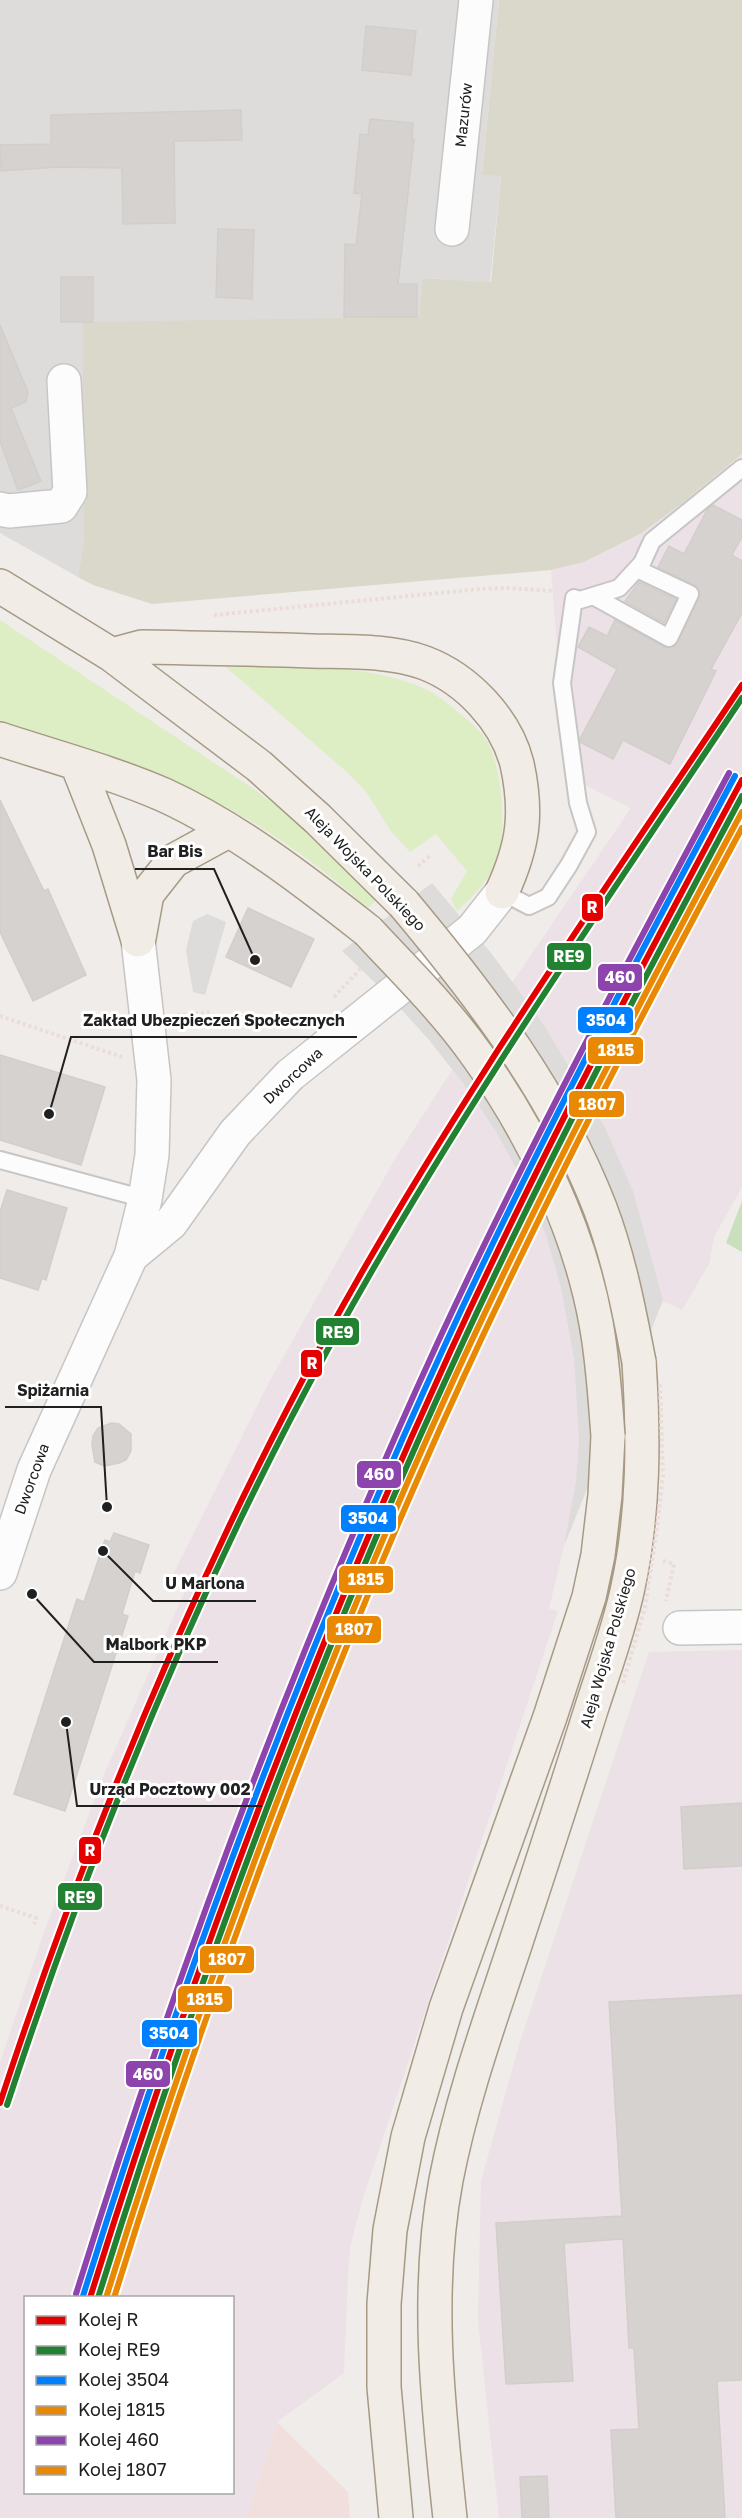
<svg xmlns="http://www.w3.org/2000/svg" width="742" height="2518" viewBox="0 0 742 2518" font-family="'Golos Text',sans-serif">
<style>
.residential{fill:#dedcda}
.commercial{fill:#f1dfdd}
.industrial{fill:#ede1e8;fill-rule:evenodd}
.religious{fill:#dddcda}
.construction{fill:#d9d8ca}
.grass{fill:#ddeec5}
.forest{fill:#cadfbc}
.pier{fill:#dedcdb}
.building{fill:#d5d2d0;stroke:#d2ceca;stroke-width:1.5}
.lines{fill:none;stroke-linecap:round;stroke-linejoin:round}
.service-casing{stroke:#c7c6c5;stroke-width:20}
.minor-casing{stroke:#c7c6c5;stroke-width:36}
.primary-casing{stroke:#a69a85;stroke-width:36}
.path{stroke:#ecdbd9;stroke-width:4;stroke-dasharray:3 3;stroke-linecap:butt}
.service{stroke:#fdfcfc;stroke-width:16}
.minor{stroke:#fdfcfc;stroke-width:33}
.primary{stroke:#f2ece6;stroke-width:33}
.primary-bridge-casing{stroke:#a69a85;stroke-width:36;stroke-linecap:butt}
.path-bridge{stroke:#ecdbd9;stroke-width:4;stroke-dasharray:3 3;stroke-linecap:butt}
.primary-bridge{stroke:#f2ece6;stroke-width:33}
.rail-1-casing{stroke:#fff;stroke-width:10}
.rail-2-casing{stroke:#fff;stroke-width:10}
.rail-3-casing{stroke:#fff;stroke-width:10}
.rail-4-casing{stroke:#fff;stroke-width:10}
.rail-5-casing{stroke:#fff;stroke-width:10}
.rail-6-casing{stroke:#fff;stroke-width:10}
.rail-1{stroke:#e50000;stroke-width:6}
.rail-2{stroke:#238132;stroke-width:6}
.rail-3{stroke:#0080ff;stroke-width:6}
.rail-4{stroke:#e98903;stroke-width:6}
.rail-5{stroke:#8e44ad;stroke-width:6}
.rail-6{stroke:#e98903;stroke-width:6}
.labels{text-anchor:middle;stroke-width:6;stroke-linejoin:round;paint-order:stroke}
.street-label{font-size:15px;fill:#202020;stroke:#fff}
.leader{fill:none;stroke:#202020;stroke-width:2}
.callout-dot{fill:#202020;stroke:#fff;stroke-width:2}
.callout-label{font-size:16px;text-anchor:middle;font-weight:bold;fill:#202020;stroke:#fff;stroke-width:6;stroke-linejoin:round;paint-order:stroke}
.line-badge{stroke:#fff;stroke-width:2}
.badge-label{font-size:16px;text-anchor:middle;font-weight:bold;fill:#fff}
</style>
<rect width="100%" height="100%" fill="#efece9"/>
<path class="residential" d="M0 0H499L482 174 501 176 490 282 424 278 419 318 84 540 78 577 0 533Z"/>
<path class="commercial" d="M277 2422 348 2492 350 2518H246Z"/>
<path class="industrial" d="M742 454V1187L714 1237 709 1264 682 1310 663 1301 564 1546 549 1609 558 1611 363 2198 351 2244 348 2275 344 2373 277 2422 246 2518H0V2062L45 1929 105 1772 187 1586 172 1577 268 1384 396 1157 443 1084 631 808 571 778 564 738 551 570 584 562 640 534 680 505ZM26 2298H232V2492H26Z
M742 1650V2518H499L478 2321 481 2181 519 2045 649 1652Z"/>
<path class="religious" d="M0 0H256L254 59 36 55 23 33 0 32Z
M58 167H122V194L10 203V170Z
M207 914 226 922 205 995 193 992 186 950 193 921Z"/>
<path class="construction" d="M499 0H742V454L680 505 640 534 584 562 551 570 152 604 93 585 78 577 84 540 83 322 419 317 423 278 491 282 501 176 482 175Z"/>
<path class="grass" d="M0 620 255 790 291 817 377 900 368 908C319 866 265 825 206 797 139 766 70 743 0 721Z
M226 667C289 668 361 662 421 687 434 692 447 703 458 712 468 720 480 730 487 741 497 759 500 783 502 803 505 854 495 878 457 911L451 899 467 871 436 834 410 852 390 830 367 793 348 773Z"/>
<path class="forest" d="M742 1201V1252L726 1243Z"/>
<path class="pier" d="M432 883 491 953 544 1025 605 1128 633 1191 663 1300 564 1546 576 1481 579 1440 574 1358 561 1288 546 1235 519 1174 495 1130 463 1083 429 1040 393 1000 342 951Z"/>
<path class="building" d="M366 26 416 31 411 75 362 70Z
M241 110 242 140 174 141 175 223 123 224 122 168 58 167 1 171 0 145 51 144V115Z
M370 119 413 123 412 139H414L398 284H417V317H344L345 244 356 245 362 194 354 193 360 134 368 135Z
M218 229 254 230 252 299 216 297Z
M61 277H93V322H61Z
M0 325 28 392 26 402 11 408 41 481 18 490 0 441Z
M713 505 742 520V537L732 555 742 561V613L711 669 716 671 670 764 623 740 613 759 580 742V739L617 669 578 647 589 627 607 636 615 620 664 647 675 646 700 593 694 585 658 567 669 546 684 554 707 510Z
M639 582 676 599 664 623 625 601Z
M0 800 44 891 48 889 86 975 33 1001 0 932Z
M248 908 314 939 291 987 226 957Z
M0 1055 105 1087 81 1165 0 1140Z
M7 1190 67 1208 46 1280 42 1278 38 1290 0 1278V1212Z
M111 1423 119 1424 131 1434V1451L126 1460 119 1463 104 1466 95 1462 92 1445 93 1436 98 1428Z
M114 1533 149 1545 140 1573 135 1571 122 1614 128 1616 65 1811 14 1794 77 1599 84 1602 105 1540 110 1542Z
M742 1803V1866L684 1869 681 1807Z
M742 1995V2380L717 2381 725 2518H616L611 2430 639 2429 634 2348H629L623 2239 564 2243 573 2381 506 2384 496 2223 622 2216 609 2002Z
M547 2476 549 2518H522L520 2477Z"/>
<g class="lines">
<g class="service-casing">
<path id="service" d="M593 596 669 638 690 594 637 569
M502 892 529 906 548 897 569 865 587 832 578 803 562 683 574 598 580 600 619 588 642 563 652 541 742 468
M0 1160 145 1199"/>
</g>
<g class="minor-casing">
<path id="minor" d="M452 229 476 0
M0 509 9 511 61 506 70 492 64 381
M131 1256 171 1223 235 1133 290 1075 472 930 502 892
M0 1573 34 1470 131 1256 145 1199 152 1155 154 1080 138 940
M680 1628 742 1627"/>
</g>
<g class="primary-casing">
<path id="primary" d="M0 586 112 655 259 766 318 819 404 904
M112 655 142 647C199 648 255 649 311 651 348 652 390 650 425 663 467 679 506 720 517 764 528 814 523 846 502 892
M0 739C54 757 111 772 164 795 236 828 306 882 368 931
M77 764 109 845 138 940
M139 938 147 894 173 861 228 831
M396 2518 384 2387V2304L390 2230 408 2137 446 2008 550 1717 589 1597 598 1555 605 1495 608 1436
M450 2518C438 2406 425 2292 446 2180 461 2102 488 2026 513 1951 539 1872 565 1793 590 1713 603 1672 619 1630 628 1587 644 1513 644 1437 639 1362"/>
</g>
<path class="path" d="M214 615 480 589 507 588 554 591
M418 866 431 855
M334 997 362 967
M177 1015 213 1012
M0 1016 122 1057
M663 1561 674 1564 666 1601
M0 1906 36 1918 34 1924"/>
<use href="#service" class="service"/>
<use href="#minor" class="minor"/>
<use href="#primary" class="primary"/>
<g class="primary-bridge-casing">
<path id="primary-bridge" d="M404 904C481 996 556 1094 600 1208 619 1258 629 1310 639 1362
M368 931C405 971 445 1010 476 1054 532 1131 579 1229 596 1323 603 1360 605 1398 608 1436"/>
</g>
<path class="path-bridge" d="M623 1683 645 1607 656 1535 663 1476 660 1383"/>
<use href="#primary-bridge" class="primary-bridge"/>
<g class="rail-1-casing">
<path id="rail-1" d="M0 2103C87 1838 191 1584 325 1338 449 1111 598 900 742 685
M90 2298C191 1974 309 1658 451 1350 540 1156 641 968 742 780"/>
</g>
<g class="rail-2-casing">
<path id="rail-2" d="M7 2105C94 1841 198 1584 333 1340 455 1118 601 909 742 698
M98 2298C199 1975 316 1659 458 1353 545 1164 644 979 742 796"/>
</g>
<g class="rail-3-casing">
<path id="rail-3" d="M83 2296C184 1972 302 1655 444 1347 533 1153 634 965 735 776"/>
</g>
<g class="rail-4-casing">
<path id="rail-4" d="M106 2298C206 1976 323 1661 465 1355 551 1171 646 991 742 812"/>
</g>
<g class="rail-5-casing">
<path id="rail-5" d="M76 2294C177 1970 295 1653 437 1344 527 1150 628 961 729 773"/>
</g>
<g class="rail-6-casing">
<path id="rail-6" d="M114 2298C201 2018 301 1744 419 1476 516 1255 628 1040 742 828"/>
</g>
<use href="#rail-1" class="rail-1"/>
<use href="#rail-2" class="rail-2"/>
<use href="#rail-3" class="rail-3"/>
<use href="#rail-4" class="rail-4"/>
<use href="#rail-5" class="rail-5"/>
<use href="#rail-6" class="rail-6"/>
</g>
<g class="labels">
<g class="street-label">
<text transform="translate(464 115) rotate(-84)" y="5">Mazurów</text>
<text transform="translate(365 869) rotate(46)" y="5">Aleja Wojska Polskiego</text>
<text transform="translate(293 1076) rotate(-43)" y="5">Dworcowa</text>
<text transform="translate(32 1479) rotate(-70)" y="5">Dworcowa</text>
<text transform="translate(608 1648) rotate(-74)" y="5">Aleja Wojska Polskiego</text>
</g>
</g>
<path class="leader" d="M255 960L214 869H135M49 1114L71 1037H357M107 1507L101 1407H5M103 1551L153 1601H256M32 1594L94 1662H218M66 1722L77 1806H262"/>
<g class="callout-dot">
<circle cx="255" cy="960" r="6"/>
<circle cx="49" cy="1114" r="6"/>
<circle cx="107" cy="1507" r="6"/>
<circle cx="103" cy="1551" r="6"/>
<circle cx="32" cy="1594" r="6"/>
<circle cx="66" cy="1722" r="6"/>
</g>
<g class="callout-label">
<text x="175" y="857">Bar Bis</text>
<text x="214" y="1026">Zakład Ubezpieczeń Społecznych</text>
<text x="53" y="1396">Spiżarnia</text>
<text x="205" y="1589">U Marlona</text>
<text x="156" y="1650">Malbork PKP</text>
<text x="170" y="1795">Urząd Pocztowy 002</text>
</g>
<g class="line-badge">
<rect x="581" y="893" width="23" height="29" rx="6" fill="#e50000"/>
<rect x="546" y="942" width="46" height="29" rx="6" fill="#238132"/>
<rect x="597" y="963" width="46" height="29" rx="6" fill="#8e44ad"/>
<rect x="577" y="1006" width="57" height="28" rx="6" fill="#0080ff"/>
<rect x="587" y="1036" width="57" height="29" rx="6" fill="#e98903"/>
<rect x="568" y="1090" width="57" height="28" rx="6" fill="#e98903"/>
<rect x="315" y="1317" width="45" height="29" rx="6" fill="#238132"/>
<rect x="300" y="1349" width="23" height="29" rx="6" fill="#e50000"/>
<rect x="356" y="1460" width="46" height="29" rx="6" fill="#8e44ad"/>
<rect x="340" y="1504" width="57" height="29" rx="6" fill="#0080ff"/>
<rect x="338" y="1565" width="56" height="29" rx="6" fill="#e98903"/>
<rect x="326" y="1615" width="56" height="29" rx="6" fill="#e98903"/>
<rect x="78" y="1836" width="24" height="29" rx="6" fill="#e50000"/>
<rect x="57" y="1882" width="46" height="29" rx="6" fill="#238132"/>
<rect x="199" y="1945" width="56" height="29" rx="6" fill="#e98903"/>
<rect x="177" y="1985" width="56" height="28" rx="6" fill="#e98903"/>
<rect x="141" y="2019" width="57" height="29" rx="6" fill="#0080ff"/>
<rect x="125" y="2060" width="46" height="28" rx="6" fill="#8e44ad"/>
</g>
<g class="badge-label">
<text x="592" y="913">R</text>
<text x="569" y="962">RE9</text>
<text x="620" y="983">460</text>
<text x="606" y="1026">3504</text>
<text x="616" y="1056">1815</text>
<text x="597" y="1110">1807</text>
<text x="338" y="1338">RE9</text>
<text x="312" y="1369">R</text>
<text x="379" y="1480">460</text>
<text x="368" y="1524">3504</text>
<text x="366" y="1585">1815</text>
<text x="354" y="1635">1807</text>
<text x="90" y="1856">R</text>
<text x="80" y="1903">RE9</text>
<text x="227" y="1965">1807</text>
<text x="205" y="2005">1815</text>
<text x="169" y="2039">3504</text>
<text x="148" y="2080">460</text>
</g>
<rect x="24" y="2296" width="210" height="198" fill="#ffffff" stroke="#a6a6a6" stroke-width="1.5"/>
<rect x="36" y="2316" width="30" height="9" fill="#e50000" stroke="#a6a6a6" stroke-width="1.5"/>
<text x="78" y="2326" font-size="18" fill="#202020">Kolej R</text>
<rect x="36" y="2346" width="30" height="9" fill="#238132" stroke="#a6a6a6" stroke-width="1.5"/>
<text x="78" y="2356" font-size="18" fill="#202020">Kolej RE9</text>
<rect x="36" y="2376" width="30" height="9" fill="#0080ff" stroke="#a6a6a6" stroke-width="1.5"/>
<text x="78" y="2386" font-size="18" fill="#202020">Kolej 3504</text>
<rect x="36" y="2406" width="30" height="9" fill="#e98903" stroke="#a6a6a6" stroke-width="1.5"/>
<text x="78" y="2416" font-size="18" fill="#202020">Kolej 1815</text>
<rect x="36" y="2436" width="30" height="9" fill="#8e44ad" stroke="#a6a6a6" stroke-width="1.5"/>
<text x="78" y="2446" font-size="18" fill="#202020">Kolej 460</text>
<rect x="36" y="2466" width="30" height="9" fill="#e98903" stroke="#a6a6a6" stroke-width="1.5"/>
<text x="78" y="2476" font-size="18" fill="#202020">Kolej 1807</text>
</svg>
